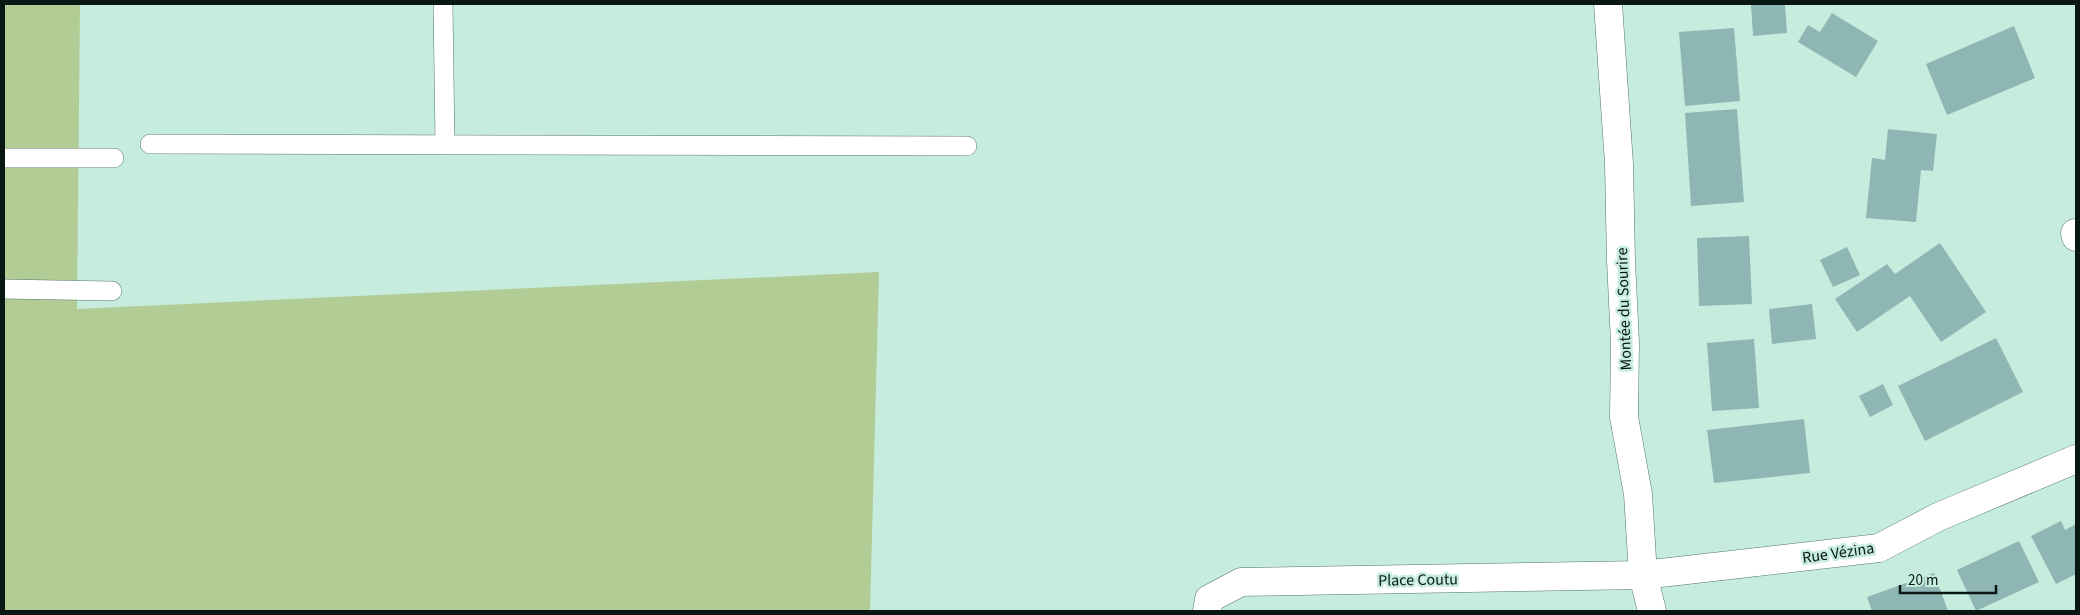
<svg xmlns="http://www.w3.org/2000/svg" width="2080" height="615" viewBox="0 0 2080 615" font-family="'Source Sans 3',sans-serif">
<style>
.green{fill:#b1cc95}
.building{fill:#8eb6b4}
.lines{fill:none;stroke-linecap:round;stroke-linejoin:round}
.service-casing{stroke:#54766a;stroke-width:20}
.minor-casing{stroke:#54766a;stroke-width:29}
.tertiary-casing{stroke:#54766a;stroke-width:29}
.service{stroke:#fff;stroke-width:19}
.minor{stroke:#fff;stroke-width:28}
.tertiary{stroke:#fff;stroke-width:28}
.labels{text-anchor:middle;stroke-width:5;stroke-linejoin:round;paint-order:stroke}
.street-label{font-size:16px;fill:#091713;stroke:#c6ecde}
</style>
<rect width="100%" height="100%" fill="#c6ecde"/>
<path class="green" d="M4 4H80L77 309 879 272 870 611H4Z"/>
<path class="building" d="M1770 4H1785L1787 33 1753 36 1751 5Z
M1832 13 1878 41 1856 77 1798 42 1808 25 1820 32Z
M2014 26 2035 78 1947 115 1926 64Z
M1734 28 1740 101 1685 106 1679 32Z
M1737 109 1744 202 1691 206 1685 113Z
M1888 129 1937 134 1933 171 1921 170 1916 222 1866 218 1872 158 1885 160Z
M1749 236 1752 304 1699 306 1697 238Z
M1940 243 1986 312 1941 342 1910 296 1857 332 1835 299 1887 264 1895 274Z
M1847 247 1860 275 1833 287 1820 260Z
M1812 304 1816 339 1772 344 1769 309Z
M1996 338 2023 392 1925 441 1898 386Z
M1754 339 1759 408 1712 411 1707 343Z
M1883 384 1893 405 1870 417 1859 396Z
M1804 419 1810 473 1714 483 1707 430Z
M2061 521 2065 530 2076 524V574L2056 584 2031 536Z
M2019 541 2039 582 1976 611 1957 570Z
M1934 573 1948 611H1872L1867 597Z"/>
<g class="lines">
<g class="service-casing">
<path id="service" d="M443 4 445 145
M150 144 967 146
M4 158H114
M4 289 112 291"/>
</g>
<g class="minor-casing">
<path id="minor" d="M2075 233 2076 237
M1207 611 1209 599 1241 582 1643 575 1879 548 1938 517 2076 459"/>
</g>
<g class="tertiary-casing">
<path id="tertiary" d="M1608 4 1619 164 1621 261 1625 343 1624 417 1638 494 1643 575 1652 611"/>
</g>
<use href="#service" class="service"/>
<use href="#minor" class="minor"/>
<use href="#tertiary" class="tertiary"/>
</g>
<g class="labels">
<g class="street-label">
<text transform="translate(1623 309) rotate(-92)" y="6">Montée du Sourire</text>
<text transform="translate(1838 552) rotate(-8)" y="6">Rue Vézina</text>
<text transform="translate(1418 579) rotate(-1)" y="6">Place Coutu</text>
</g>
</g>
<rect width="2080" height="615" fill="none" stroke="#091713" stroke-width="10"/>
<path d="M1900 585v8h96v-8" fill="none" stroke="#091713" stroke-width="2.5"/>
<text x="1908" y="585" font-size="15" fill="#091713" stroke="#c6ecde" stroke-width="4" paint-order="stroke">20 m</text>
</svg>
